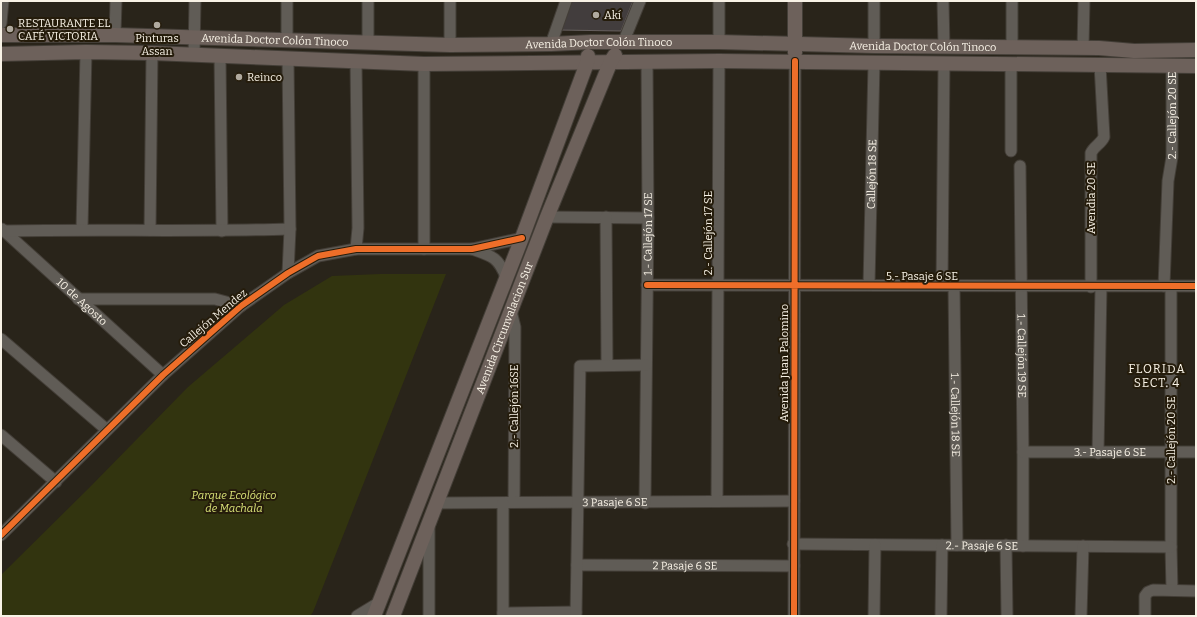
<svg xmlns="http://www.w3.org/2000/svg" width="1197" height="617" viewBox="0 0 1197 617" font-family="Bitter,serif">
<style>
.green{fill:#32340f}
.building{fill:#433e3d;stroke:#665f5e;filter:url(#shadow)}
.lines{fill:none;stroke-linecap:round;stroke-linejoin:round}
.minor-casing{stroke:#433e37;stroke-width:13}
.major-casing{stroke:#433e37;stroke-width:16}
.minor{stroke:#605c56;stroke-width:11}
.major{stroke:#6d615b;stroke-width:14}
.cycleway-casing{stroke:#251c0b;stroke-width:8}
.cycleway{stroke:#ee6e29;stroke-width:6}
.poi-dot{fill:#b0aa9f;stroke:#251c0b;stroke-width:1.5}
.labels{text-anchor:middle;stroke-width:4;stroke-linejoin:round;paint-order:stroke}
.poi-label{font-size:11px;fill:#f8f2e6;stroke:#251c0b;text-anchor:start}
.street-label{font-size:11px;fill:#f8f2e6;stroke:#251c0b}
.park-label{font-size:11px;font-style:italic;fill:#d9e277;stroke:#251c0b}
.neighbourhood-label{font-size:12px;letter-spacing:1px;fill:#f8f2e6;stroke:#251c0b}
</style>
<defs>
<filter id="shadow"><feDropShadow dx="3" dy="-3" stdDeviation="0" flood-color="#0009"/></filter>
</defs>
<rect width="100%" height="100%" fill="#29241a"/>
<path class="green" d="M380 274H446L313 612 310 616H1V575L89 488 188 387 284 305 332 276Z"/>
<path class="building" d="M570 1H633L621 31 558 30Z"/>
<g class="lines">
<g class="minor-casing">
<g id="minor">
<path d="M450 1V45"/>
<path d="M874 1V46"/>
<path d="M943 1 944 47"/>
<path d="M1012 1V47"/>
<path d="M1 23 3 1"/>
<path d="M115 35 116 1"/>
<path d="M287 40V1"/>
<path d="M719 42V1"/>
<path d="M368 43V1"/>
<path d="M623 43 640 1"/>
<path d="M551 44 566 1"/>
<path d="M1083 48 1084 1"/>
<path d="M194 55 195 1"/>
<path d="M220 56 222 231"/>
<path d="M356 61 358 228 356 249"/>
<path d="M1011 64V151"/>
<path id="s1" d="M1020 166 1023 452V546"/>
<path d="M547 217 648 218"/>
<path d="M606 217 607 365"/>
<path id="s2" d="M2 229 163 375"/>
<path d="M82 229 86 52"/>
<path d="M150 230 152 53"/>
<path d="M4 231C100 229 195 232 290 229"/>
<path d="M424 249V64"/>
<path d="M472 249C492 256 498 257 506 277"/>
<path d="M288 273 290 229 288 59"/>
<path d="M647 285 1196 286"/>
<path id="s3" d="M869 285 874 63"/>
<path d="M942 285 944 63"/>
<path id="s4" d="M954 286 957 545"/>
<path id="s5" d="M1164 286 1168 181 1172 157V65"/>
<path d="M1171 286V547L1172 590"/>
<path d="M1091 287V153C1094 146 1101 144 1104 137L1100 65"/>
<path d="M78 299H215L241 306"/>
<path d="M511 311 515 327 514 502"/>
<path d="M1 339 107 430"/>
<path d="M1 435 56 482"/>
<path id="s6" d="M1023 452H1196"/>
<path d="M1098 453 1101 287"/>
<path d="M717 501 719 61"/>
<path id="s7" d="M437 503 794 501"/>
<path id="s8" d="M645 503 648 218 647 61"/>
<path d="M429 529V616"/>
<path d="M1 535 163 375 241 306 288 273 318 256 356 249H472L522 238"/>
<path id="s9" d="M793 544 1171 547"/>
<path d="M1006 545 1007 616"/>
<path id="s10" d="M577 565 794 566"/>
<path d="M503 613 576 612"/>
<path d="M357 616 380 602"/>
<path d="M503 616V503"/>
<path d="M576 616 580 366 646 365"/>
<path d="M794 616 795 61"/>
<path d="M874 616 875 545"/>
<path d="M941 616 942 545"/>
<path d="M1081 616 1083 546"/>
<path d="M1145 616V596L1148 592 1153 590 1196 591"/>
</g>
</g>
<g class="major-casing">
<g id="major">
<path id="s11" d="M1 35H115L450 45 551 44 591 42H719L874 46 1099 48 1134 51 1196 50"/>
<path d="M795 53V1"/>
<path d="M1 54 86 52 152 53 424 64 719 61 1196 66"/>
<path d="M374 616 522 238 587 63 588 56"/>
<path id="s12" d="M393 616 547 217 611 61 615 55"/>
</g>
</g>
<use href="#minor" class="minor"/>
<use href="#major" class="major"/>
<g class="cycleway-casing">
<path id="cycleway" d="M647 285 1196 286
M1 535 163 375 241 306 288 273 318 256 356 249H472L522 238
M794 616 795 61"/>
</g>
<use href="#cycleway" class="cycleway"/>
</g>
<g class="poi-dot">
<circle cx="596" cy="15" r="4"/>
<circle cx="157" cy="25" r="4"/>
<circle cx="10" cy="29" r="4"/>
<circle cx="239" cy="77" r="4"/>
</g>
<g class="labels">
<g class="poi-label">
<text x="604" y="19">Akí</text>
<text x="18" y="27">RESTAURANTE EL<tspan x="18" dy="13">CAFÉ VICTORIA</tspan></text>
<text x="157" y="42" text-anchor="middle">Pinturas<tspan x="157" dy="13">Assan</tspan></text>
<text x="247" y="81">Reinco</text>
</g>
<g class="street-label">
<text dy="4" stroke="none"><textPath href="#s11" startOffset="274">Avenida Doctor Colón Tinoco</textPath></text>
<text dy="4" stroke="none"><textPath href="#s11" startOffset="598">Avenida Doctor Colón Tinoco</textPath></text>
<text dy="4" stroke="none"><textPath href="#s11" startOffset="922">Avenida Doctor Colón Tinoco</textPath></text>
<text dy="4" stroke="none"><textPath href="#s5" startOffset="171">2.- Callejón 20 SE</textPath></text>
<text dy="4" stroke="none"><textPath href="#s3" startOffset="111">Callejón 18 SE</textPath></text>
<text transform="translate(1091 198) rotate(-90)" y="4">Avendia 20 SE</text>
<text transform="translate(708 233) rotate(-90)" y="4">2.- Callejón 17 SE</text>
<text dy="4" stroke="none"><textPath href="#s8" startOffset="269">1.- Callejón 17 SE</textPath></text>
<text x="922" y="280">5.- Pasaje 6 SE</text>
<text dy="4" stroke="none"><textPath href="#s2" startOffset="108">10 de Agosto</textPath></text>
<text transform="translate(213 318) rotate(-40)" y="4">Callejón Mendez</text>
<text dy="4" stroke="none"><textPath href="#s12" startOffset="309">Avenida Circunvalacion Sur</textPath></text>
<text dy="4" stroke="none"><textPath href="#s1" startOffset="190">1.- Callejón 19 SE</textPath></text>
<text transform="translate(784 363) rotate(-90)" y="4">Avenida Juan Palomino</text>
<text transform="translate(514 406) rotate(-90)" y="4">2.- Callejón 16SE</text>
<text dy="4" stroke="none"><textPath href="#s4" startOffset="129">1.- Callejón 18 SE</textPath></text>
<text transform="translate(1171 440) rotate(-90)" y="4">2.- Callejón 20 SE</text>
<text dy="4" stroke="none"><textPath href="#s6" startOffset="87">3.- Pasaje 6 SE</textPath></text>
<text dy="4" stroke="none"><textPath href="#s7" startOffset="178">3 Pasaje 6 SE</textPath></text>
<text dy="4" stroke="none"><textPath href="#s9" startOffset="189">2.- Pasaje 6 SE</textPath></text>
<text dy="4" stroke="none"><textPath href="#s10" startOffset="108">2 Pasaje 6 SE</textPath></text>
</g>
<g class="park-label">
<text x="234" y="499">Parque Ecológico<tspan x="234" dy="13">de Machala</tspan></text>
</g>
<g class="neighbourhood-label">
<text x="1157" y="373">FLORIDA<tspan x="1157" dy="14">SECT. 4</tspan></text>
</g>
</g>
<rect width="1197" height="617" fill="none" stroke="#f8f2e6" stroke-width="4"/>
</svg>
